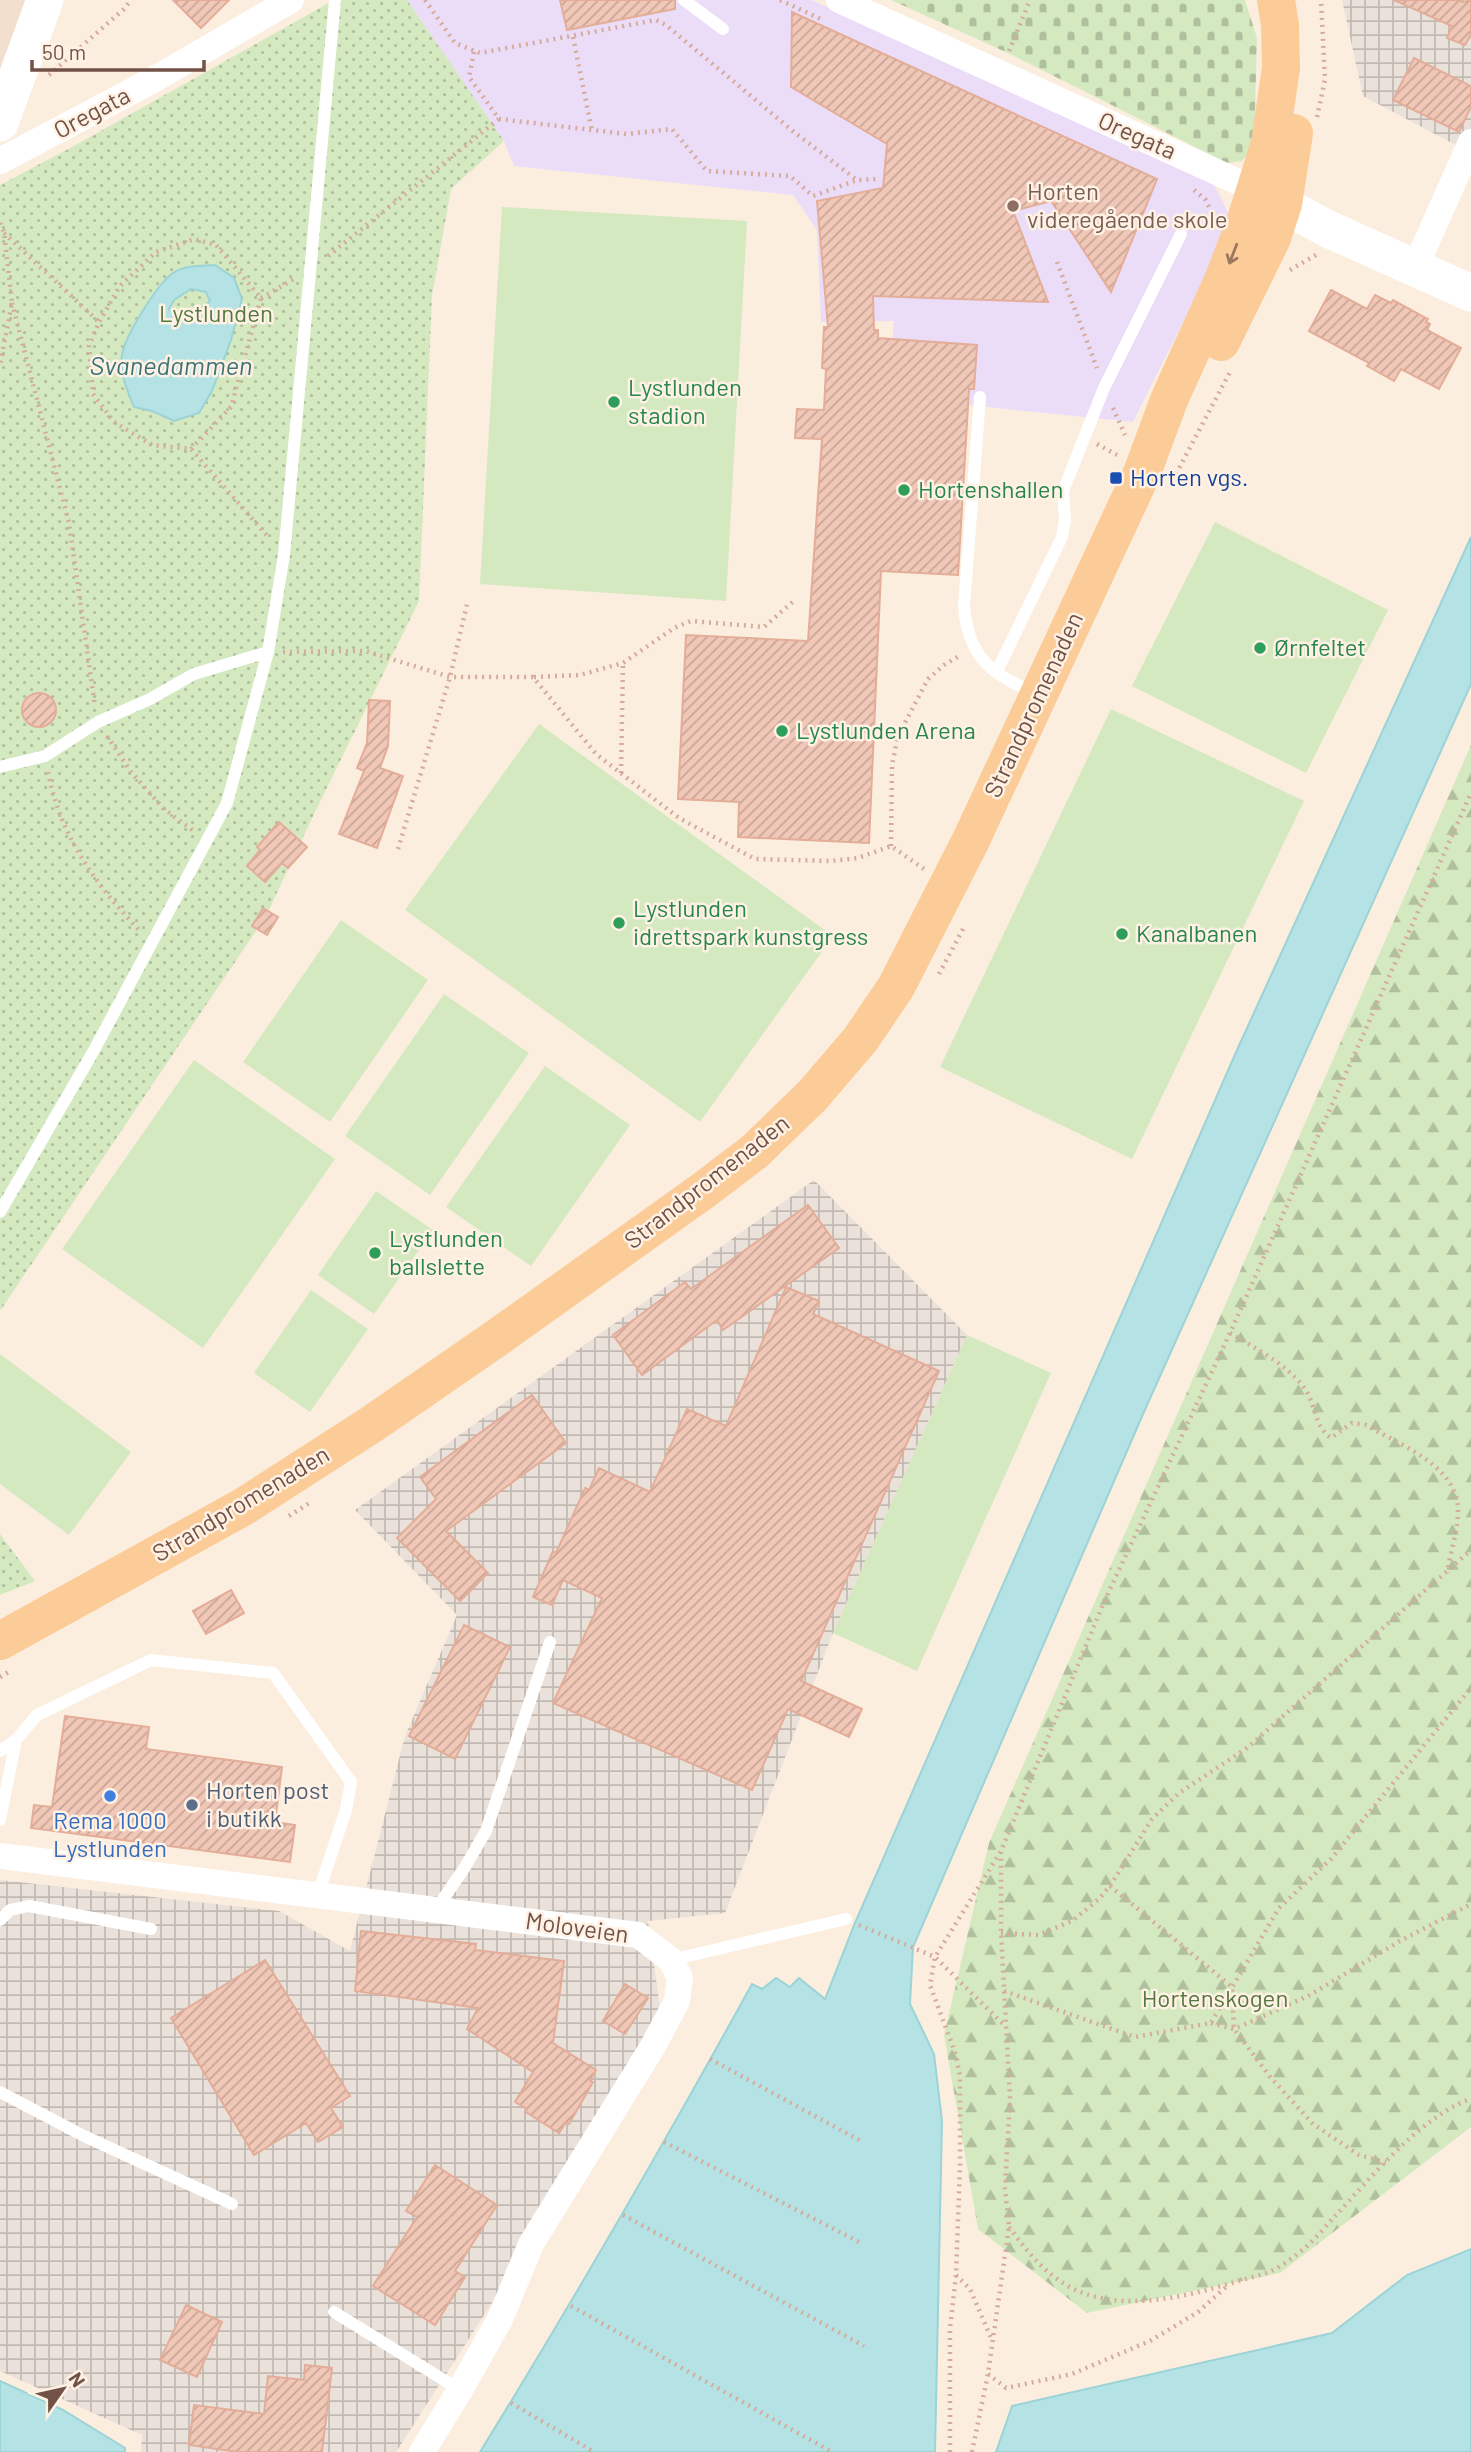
<svg xmlns="http://www.w3.org/2000/svg" width="1471" height="2452" viewBox="0 0 1471 2452" font-family="Barlow,sans-serif">
<style>
.residential{fill:#f3dfce}
.industrial{fill:url(#industrial-grid)}
.education{fill:#ebdcf8}
.grass{fill:#d4e9bf}
.forest{fill:url(#forest-firs)}
.cemetery{fill:url(#cemetery-stones)}
.park{fill:url(#park-dots)}
.water{fill:#b5e2e5;stroke:#9bd3d6;stroke-width:2;fill-rule:evenodd}
.building{fill:url(#building-hatch);stroke:#e3ad98;stroke-width:2}
.lines{fill:none;stroke-linecap:round;stroke-linejoin:round}
.path{stroke:#d5ac9b;stroke-width:4.5;stroke-dasharray:2 5;stroke-linecap:butt}
.service{stroke:#fff;stroke-width:12}
.minor{stroke:#fff;stroke-width:26}
.secondary{stroke:#fff;stroke-width:37}
.primary{stroke:#fbcc97;stroke-width:38}
.oneway{stroke:#9b775f}
.education-dot{fill:#8d6e63;stroke:#fff2e5;stroke-width:2.5}
.leisure-dot{fill:#2e9e5b;stroke:#fff2e5;stroke-width:2.5}
.transit-dot{fill:#1a4fb4;stroke:#fff2e5;stroke-width:2.5}
.shop-dot{fill:#3f7fe0;stroke:#fff2e5;stroke-width:2.5}
.service-dot{fill:#5c6f8a;stroke:#fff2e5;stroke-width:2.5}
.labels{text-anchor:middle;stroke-width:5;stroke-linejoin:round;paint-order:stroke}
.street-label{font-size:24px;fill:#725247;stroke:#fff2e5}
.education-label{font-size:24px;fill:#785e54;stroke:#fff2e5;text-anchor:start}
.park-label{font-size:24px;fill:#567840;stroke:#fff2e5}
.leisure-label{font-size:24px;fill:#27864d;stroke:#fff2e5;text-anchor:start}
.transit-label{font-size:24px;fill:#164399;stroke:#fff2e5;text-anchor:start}
.service-label{font-size:24px;fill:#4e5e75;stroke:#fff2e5;text-anchor:start}
.shop-label{font-size:24px;fill:#366cbe;stroke:#fff2e5}
.water-label{font-size:26px;font-style:italic;fill:#3c7478;stroke:#fff2e5}
</style>
<defs>
<pattern id="industrial-grid" width="8" height="8" patternUnits="userSpaceOnUse" patternTransform="scale(1.75)"><rect width="8" height="8" fill="#eae1db"/><path d="M0 4h8M4 0v8" fill="none" stroke="#c2b9b3"/></pattern>
<pattern id="forest-firs" width="22" height="20" patternUnits="userSpaceOnUse" patternTransform="scale(1.75)"><rect width="22" height="20" fill="#d4e9bf"/><path d="M5 1l3.5 6h-7zM16 11l3.5 6h-7z" fill="#b0bf9d"/></pattern>
<pattern id="cemetery-stones" width="16" height="16" patternUnits="userSpaceOnUse" patternTransform="scale(1.75)"><rect width="16" height="16" fill="#d4e9bf"/><path d="M2 7V4a2 2 0 0 1 4 0v3zM10 15v-3a2 2 0 0 1 4 0v3z" fill="#b0bf9d"/></pattern>
<pattern id="park-dots" width="8" height="8" patternUnits="userSpaceOnUse" patternTransform="scale(1.75)"><rect width="8" height="8" fill="#d4e9bf"/><path d="M2 2h.1M6 6h.1" fill="none" stroke="#b0bf9d" stroke-width="1.8" stroke-linecap="round"/></pattern>
<pattern id="building-hatch" width="6" height="6" patternUnits="userSpaceOnUse" patternTransform="scale(1.75)"><rect width="6" height="6" fill="#f1c8b7"/><path d="M-1 1l2-2M0 6l6-6M5 7l2-2" fill="none" stroke="#c8a597"/></pattern>
</defs>
<rect width="100%" height="100%" fill="#fceedf"/>
<path class="residential" d="M0 0H58L0 107Z"/>
<path class="industrial" d="M1342 0H1471V142L1467 151 1363 96Z
M814 1180 967 1335 833 1633 725 1913 648 1921 661 2015 557 2202 396 2452H141L142 2435 0 2371V1880L279 1911 350 1951 405 1736 457 1615 355 1510Z"/>
<path class="education" d="M407 0H812L973 75 1212 181 1230 216 1222 244 1133 422 888 397 894 321 821 322 817 230 793 195 514 166 504 141Z"/>
<path class="grass" d="M502 207 747 221 726 601 480 584Z
M1215 522 1388 610 1306 773 1132 686Z
M1111 709 1304 801 1132 1159 940 1067Z
M539 724 833 936 700 1122 405 910Z
M341 920 428 980 330 1122 243 1062Z
M444 994 529 1053 430 1195 345 1136Z
M194 1060 335 1159 203 1348 62 1249Z
M545 1066 630 1125 531 1266 446 1207Z
M376 1191 433 1230 374 1314 318 1275Z
M311 1290 368 1329 310 1412 254 1373Z
M967 1335 1051 1373 917 1671 833 1633Z
M0 1354 131 1452 69 1535 0 1484Z"/>
<path class="forest" d="M1471 745V2127L1280 2273 1087 2313 978 2229 944 2035 989 1843Z"/>
<path class="cemetery" d="M891 0H1245L1257 38 1254 147 1242 161 1227 163 1008 53Z"/>
<path class="park" d="M334 0H407L504 141 451 189 432 296 419 601 315 812 266 916 0 1311V185L72 147Z
M0 1534 35 1581 0 1595Z"/>
<path class="water" d="M215 265 234 278 242 299 231 340 212 391 199 413 174 421 152 411 134 407C128 392 119 373 122 355 125 336 157 284 173 273 184 265 202 266 215 265ZM191 289 206 292 210 301 192 315 177 317 169 309 174 300Z
M1471 537V684L1143 1414 913 1947 910 2004 934 2054 942 2121 935 2452H480C575 2298 665 2142 752 1984L762 1989 776 1978 790 1987 799 1978 825 1999 855 1923 1237 1050Z
M1471 2249V2452H996L1012 2406 1332 2333 1407 2275Z
M0 2381 63 2410 125 2448V2452H0Z"/>
<path class="building" d="M173 0H229L201 28Z
M560 0H675V9L567 30Z
M1394 0H1458L1463 2 1471 0V35L1465 45 1447 38 1452 26Z
M792 12 1157 179 1111 292 1051 201 1013 211 1048 302 873 296 874 330H878V338L977 345 974 389H969L958 575 881 571 869 843 738 837 739 802 678 799 686 635 808 641 822 439 795 438 797 409 824 410 826 369 822 368 824 327H828L817 201 883 188 887 144 791 87Z
M1414 58 1471 86V107L1459 132 1393 100Z
M1331 290 1367 309 1375 295 1391 303 1393 300 1428 319 1426 322 1430 324 1427 330 1461 348 1439 389 1401 369 1394 381 1367 366 1369 363 1309 331Z
M22 710a17 17 0 1 1 34 0a17 17 0 1 1-34 0Z
M369 700 390 701 388 746 380 768 403 776 377 848 339 834 364 771 357 768 367 743Z
M279 822 307 847 288 868 282 863 265 882 247 866 260 850 257 847Z
M263 908 278 917 267 935 252 926Z
M808 1205 839 1248 723 1330 717 1320 642 1375 613 1335 685 1282 691 1289Z
M786 1287 819 1301 813 1314 939 1371 801 1681 862 1709 849 1737 788 1709 752 1790 553 1703 602 1598 563 1580 552 1605 533 1597 553 1551 556 1553 585 1488 589 1490 599 1468 650 1492 687 1409 726 1426Z
M532 1395 566 1443 446 1531 488 1573 460 1601 397 1538 436 1499 420 1477Z
M231 1590 244 1613 206 1634 193 1611Z
M464 1625 510 1647 455 1759 409 1736Z
M65 1716 149 1727 146 1749 282 1767 275 1822 295 1825 290 1862 31 1828 34 1805 52 1807Z
M361 1931 476 1944 475 1950 564 1961 553 2043 596 2070 590 2081 593 2082 569 2124 566 2122 559 2133 526 2112 527 2109 515 2102 533 2072 467 2029 478 2008 355 1991Z
M265 1960 350 2096 331 2108 343 2127 318 2142 306 2123 254 2155 171 2018Z
M625 1984 648 1998 625 2034 603 2021Z
M435 2165 497 2205 455 2271 465 2277 435 2325 373 2286 417 2217 406 2211Z
M186 2305 222 2322 197 2377 160 2360Z
M305 2365 332 2368 322 2452H238L189 2445 194 2405 264 2414 268 2376 304 2380Z"/>
<g class="lines">
<path class="path" d="M425 0 455 43 480 53 656 20 666 25 794 132 857 180 878 179
M780 0 823 20
M573 37 592 131
M1009 51 1030 0
M474 52 469 77 499 119 626 134 672 129 707 171 790 176 813 196 857 180
M49 75 124 9 131 0
M1317 117 1325 80 1321 0
M1194 190 1205 199 1215 219
M0 223 4 232 12 303 0 365
M4 233 99 322
M328 256 499 119
M1057 262 1097 368
M1290 270 1316 255
M261 298 294 279
M12 303 69 523 95 706
M1113 408 1125 435
M1097 444 1117 455
M191 449 231 407 261 298 216 245 194 239 156 252 120 286 99 322 89 346 93 394 114 422 152 445 191 449 269 538
M1176 474 1231 370
M283 652 365 651 450 677H533L596 754 679 818 755 859 830 861 858 858 891 846 924 869
M534 677 580 675 623 663 674 628 691 621 764 627 796 599
M107 736 131 772 164 809 195 832
M48 772C60 836 96 885 140 931
M621 773 623 663
M891 846 892 765 898 736 928 679 944 665 961 655
M398 849 450 677 468 600
M939 974 963 929
M1230 1333C1256 1349 1287 1364 1305 1389 1316 1405 1314 1426 1331 1438L1352 1423 1366 1425C1398 1444 1456 1465 1458 1508 1459 1527 1450 1554 1447 1573
M289 1516 311 1502
M0 1677 12 1670
M1110 1886 1232 1987 1234 2029 1271 2078 1313 2124 1359 2155 1386 2162
M859 1925 935 1957 1005 2026
M1001 1933 1038 1935 1072 1921 1099 1899 1110 1886 1152 1819 1179 1793 1247 1748 1471 1550
M1004 1991 1135 2037 1211 2023 1279 1908 1331 1859 1471 1688
M1211 2023 1234 2029 1308 1996 1400 1941 1471 1904
M710 2059 861 2141
M664 2142 863 2244
M623 2215 864 2346
M1009 2227C1024 2247 1039 2267 1060 2281 1111 2316 1181 2298 1235 2282 1247 2278 1260 2276 1271 2271 1283 2266 1296 2255 1306 2247 1316 2238 1326 2226 1335 2216 1370 2179 1423 2114 1471 2099
M956 2275 970 2289 992 2340
M571 2306 832 2452
M988 2374 1006 2388 1072 2374 1150 2341 1198 2312 1226 2287
M511 2403 594 2452
M950 2452V2328L956 2275 960 2166V2077L956 2055 930 1985 935 1957 1001 1851 1104 1602 1230 1333 1471 793
M972 2452 988 2374 1009 2227 1005 2188 1010 2098 1001 1933V1852"/>
<path class="service" d="M684 0 723 29
M980 397 964 606C968 657 991 675 1037 694
M997 671 1062 537 1065 520 1063 491 1067 481 1104 388 1181 234
M0 767 45 756 98 722 150 699 194 674 268 652
M0 1212 93 1052 227 803 268 652 284 555 335 0
M0 1751 16 1740
M0 1820 16 1740 37 1715 151 1660 273 1673 351 1782 346 1810 318 1894
M437 1908 465 1867 486 1831 550 1642
M0 1920 10 1910 29 1906 151 1929
M671 1960 846 1919
M0 2092 84 2136 232 2204
M334 2312 460 2390"/>
<path class="minor" d="M839 0 1256 190
M0 161 153 80 291 0
M1415 268 1471 142
M0 1856 638 1935 671 1960 680 1978 677 2001 653 2046 531 2244 500 2319 460 2390 422 2452"/>
<path class="secondary" d="M0 123 45 0
M1257 191 1328 229 1471 293"/>
<path class="primary" d="M1221 342 1272 238 1283 204 1294 133
M0 1641 243 1507 372 1424 498 1337 704 1190 754 1152 812 1096 860 1040 896 987 971 840 1142 473 1169 400 1224 278 1245 223 1270 143 1281 68 1280 25 1276 0"/>
</g>
<defs><path id="oneway-shaft" d="M-6 0H5M1.5-3L5.5 0L1.5 3" fill="none" stroke-width="1.6" stroke-linecap="round" stroke-linejoin="round" transform="scale(1.75)"/></defs>
<use class="oneway" href="#oneway-shaft" transform="translate(1233 254) rotate(111)"/>
<circle class="education-dot" cx="1013" cy="206" r="7"/>
<g class="leisure-dot">
<circle cx="614" cy="402" r="7"/>
<circle cx="904" cy="490" r="7"/>
<circle cx="1260" cy="648" r="7"/>
<circle cx="782" cy="731" r="7"/>
<circle cx="619" cy="923" r="7"/>
<circle cx="1122" cy="934" r="7"/>
<circle cx="375" cy="1253" r="7"/>
</g>
<rect class="transit-dot" x="1109" y="471" width="14" height="14" rx="3.5"/>
<circle class="shop-dot" cx="110" cy="1796" r="7"/>
<circle class="service-dot" cx="192" cy="1805" r="7"/>
<g class="labels">
<g class="street-label">
<text transform="translate(92 113) rotate(-28)" y="8">Oregata</text>
<text transform="translate(1137 136) rotate(24)" y="8">Oregata</text>
<text transform="translate(1034 705) rotate(-65)" y="8">Strandpromenaden</text>
<text transform="translate(707 1182) rotate(-38)" y="8">Strandpromenaden</text>
<text transform="translate(241 1504) rotate(-31)" y="8">Strandpromenaden</text>
<text transform="translate(577 1928) rotate(8)" y="8">Moloveien</text>
</g>
<g class="education-label">
<text x="1027" y="200">Horten<tspan x="1027" dy="28">videregående skole</tspan></text>
</g>
<g class="park-label">
<text x="216" y="322">Lystlunden</text>
<text x="1215" y="2007">Hortenskogen</text>
</g>
<g class="leisure-label">
<text x="628" y="396">Lystlunden<tspan x="628" dy="28">stadion</tspan></text>
<text x="918" y="498">Hortenshallen</text>
<text x="1274" y="656">Ørnfeltet</text>
<text x="796" y="739">Lystlunden Arena</text>
<text x="633" y="917">Lystlunden<tspan x="633" dy="28">idrettspark kunstgress</tspan></text>
<text x="1136" y="942">Kanalbanen</text>
<text x="389" y="1247">Lystlunden<tspan x="389" dy="28">ballslette</tspan></text>
</g>
<g class="transit-label">
<text x="1130" y="486">Horten vgs.</text>
</g>
<g class="service-label">
<text x="206" y="1799">Horten post<tspan x="206" dy="28">i butikk</tspan></text>
</g>
<g class="shop-label">
<text x="110" y="1829">Rema 1000<tspan x="110" dy="28">Lystlunden</tspan></text>
</g>
<g class="water-label">
<text x="171" y="375">Svanedammen</text>
</g>
</g>
<g transform="translate(63 2389) rotate(56)" stroke="#fff2e5" stroke-width="5" paint-order="stroke">
<path d="M0-5L12 26L0 18L-12 26Z" fill="#725247"/>
<text y="-10" font-size="19" font-weight="bold" text-anchor="middle" fill="#725247">N</text>
</g>
<path d="M32 60v10h172v-10" fill="none" stroke="#725247" stroke-width="3.5"/>
<text x="42" y="60" font-size="21" fill="#725247" stroke="#fff2e5" stroke-width="5" paint-order="stroke">50 m</text>
</svg>
